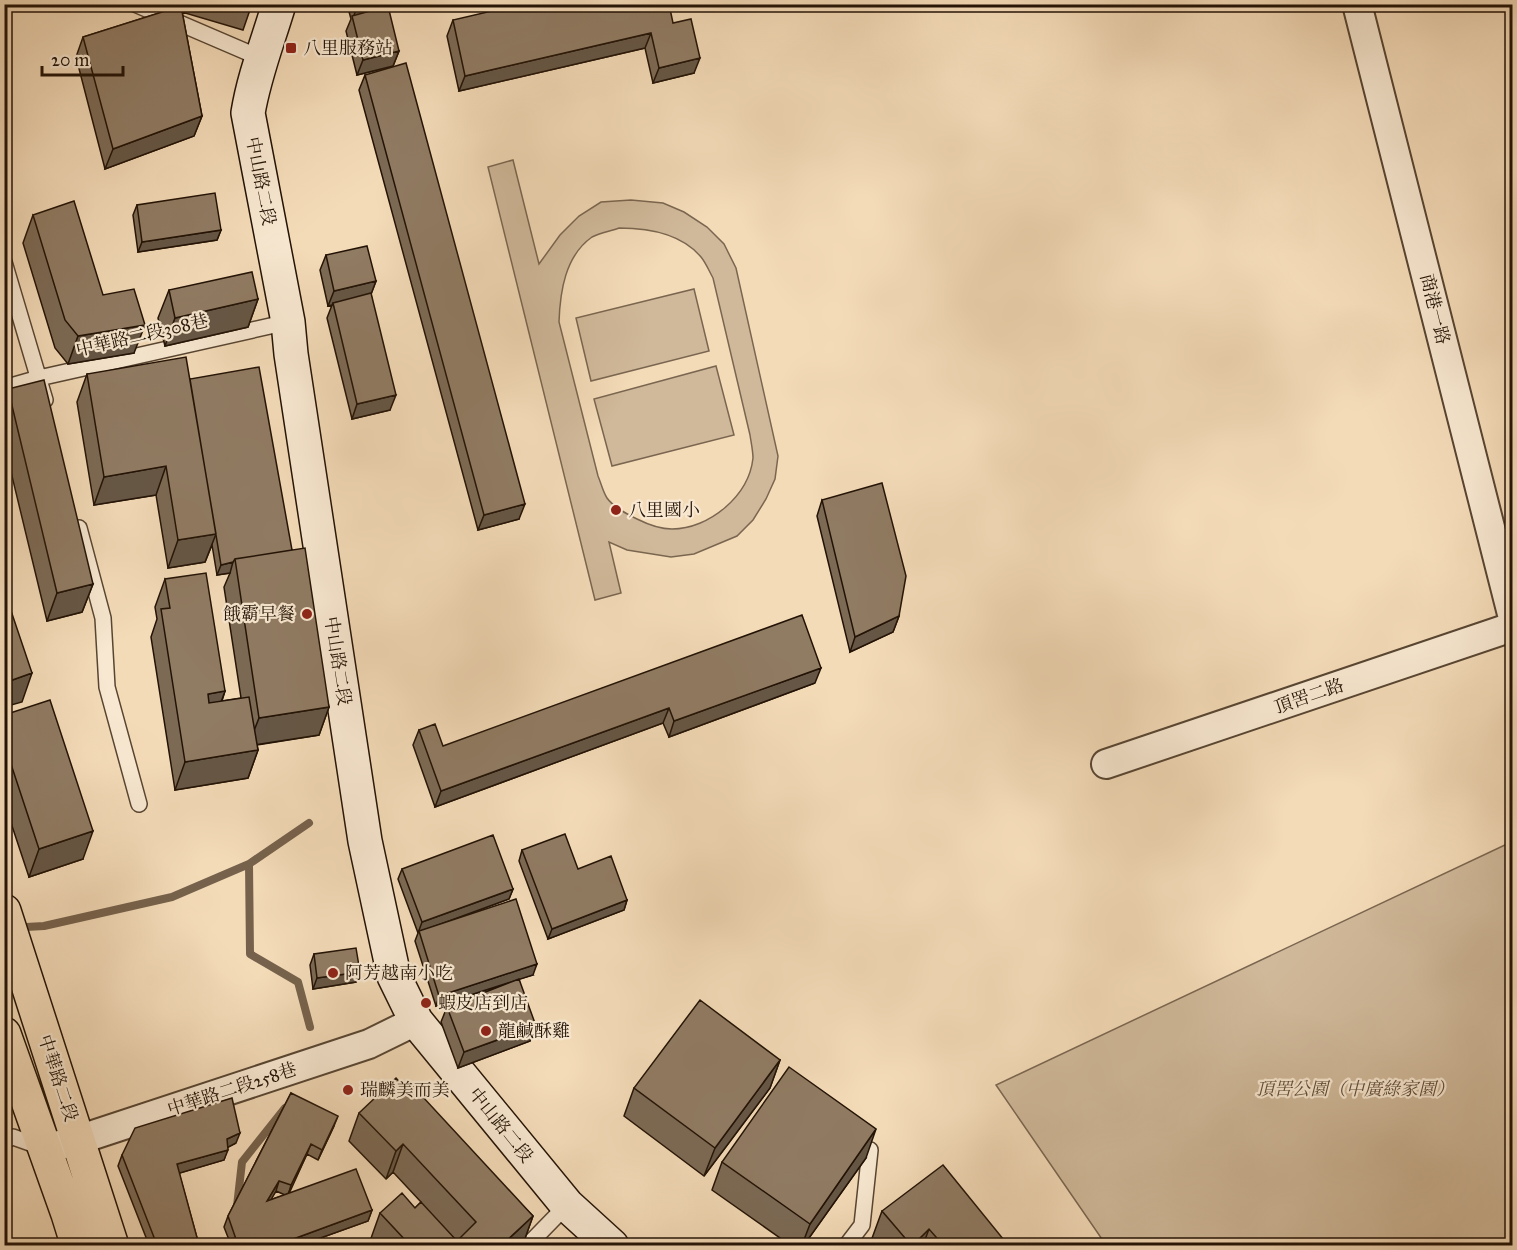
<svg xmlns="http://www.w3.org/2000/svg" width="1517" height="1250" viewBox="0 0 1517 1250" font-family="'IM FELL Great Primer','Noto Serif TC',serif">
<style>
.green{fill:#d0b99a;stroke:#7a6650;stroke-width:1.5;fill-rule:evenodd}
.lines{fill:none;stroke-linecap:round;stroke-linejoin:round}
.stream{stroke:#76624c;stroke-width:8}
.service-casing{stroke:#574532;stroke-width:18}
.minor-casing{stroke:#574532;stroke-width:32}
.secondary-casing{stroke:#231306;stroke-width:36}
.primary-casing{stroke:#231306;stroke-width:36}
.service{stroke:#f8e8d1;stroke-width:15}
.minor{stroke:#f8e8d1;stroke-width:28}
.secondary{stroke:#f8e8d1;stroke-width:33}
.primary{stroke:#f4dbb8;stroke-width:33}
.wall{fill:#7c6a55;stroke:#231306;stroke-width:1.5;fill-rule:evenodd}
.shaded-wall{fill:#655645;stroke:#231306;stroke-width:1.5}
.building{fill:#907b63;stroke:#231306;stroke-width:1.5}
.poi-dot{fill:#8f2418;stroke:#f8e8d1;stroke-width:2}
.labels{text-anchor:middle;stroke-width:4.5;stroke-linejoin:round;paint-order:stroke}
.poi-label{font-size:18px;fill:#231306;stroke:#f8e8d1;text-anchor:start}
.street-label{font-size:18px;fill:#231306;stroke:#f8e8d1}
.park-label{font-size:18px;font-style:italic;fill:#604d3a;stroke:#f8e8d1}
</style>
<rect width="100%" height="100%" fill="#f4dbb8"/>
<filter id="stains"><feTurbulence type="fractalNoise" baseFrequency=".00333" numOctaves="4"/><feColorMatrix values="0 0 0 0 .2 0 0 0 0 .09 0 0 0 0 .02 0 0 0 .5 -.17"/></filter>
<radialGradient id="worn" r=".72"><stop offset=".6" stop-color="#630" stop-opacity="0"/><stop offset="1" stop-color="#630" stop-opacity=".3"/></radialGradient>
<path class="green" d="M513 160 539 264 560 235 579 216 601 202 631 200 663 203 684 212 707 227 724 244 736 268 778 456 775 479 766 499 753 520 737 536 694 554 671 557 627 550 609 542 621 593 595 600 488 167ZM619 228C648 228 681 233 701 257 706 263 709 271 713 278L750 435C751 442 753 451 753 458 749 496 709 529 672 529 661 529 647 524 637 519 627 514 613 507 607 498 603 492 601 483 598 476L559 322C560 292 565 256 592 237 600 233 611 231 619 228Z
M694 289 709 351 591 381 576 318Z
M716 366 734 435 612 466 594 399Z
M1507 844 1512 853V1245H1106L996 1085Z"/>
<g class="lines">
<path class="stream" d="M309 823 249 864 250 954 298 982 310 1027
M26 927 44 926 172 897 249 864
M237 1206 242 1162 285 1108"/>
<g class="service-casing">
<path id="service" d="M135 4 263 59
M4 262 45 400
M4 388 39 378 288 322
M79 528 103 618 107 687 139 804
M4 1141 13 1137 44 1148
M527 1246 567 1205
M846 1246 862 1225 870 1150"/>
</g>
<g class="minor-casing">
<path id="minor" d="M1357 4 1512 614
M1106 764 1512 627
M56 1146 78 1140 369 1044 416 1021"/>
</g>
<g class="secondary-casing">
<path id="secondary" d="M279 4C268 41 254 76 248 113L288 322 291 354 365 841 394 976 416 1021 567 1205 612 1246"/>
</g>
<g class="primary-casing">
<path id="primary" d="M4 911 112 1246
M4 1034 68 1214 78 1246"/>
</g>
<use href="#service" class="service"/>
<use href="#minor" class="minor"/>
<use href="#secondary" class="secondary"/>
<use href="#primary" class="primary"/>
</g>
<path class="wall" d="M156 4H252L243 30 182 12 202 116 194 136 105 169 76 57 83 37 172 9Z
M347 4H380L378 9 399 51 393 66 357 75 346 31 351 19Z
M453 20 673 23 694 73 653 83 645 48 459 91 447 36Z
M365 75 519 519 478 530 359 90Z
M137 205 221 230 217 240 138 252 133 215Z
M33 215 103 295 134 353 68 364 55 348 23 243Z
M326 255 376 281 371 294 390 410 352 419 327 318 332 305 328 306 320 270Z
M169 290 258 299 248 327 165 346 158 318Z
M87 374 190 379 292 550 329 707 319 735 257 745 258 750 248 778 175 790 151 637 157 619 155 607 165 579 225 691 222 701 241 698 224 587 230 573 217 575 212 545 205 562 168 568 156 495 94 505 77 402Z
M8 389 93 584 82 612 47 621 4 443V400Z
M822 500 899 616 893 632 850 652 817 516Z
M815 683 669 737 663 723 435 807 413 745 419 730 443 746Z
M4 715 83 859 29 877 4 802Z
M522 850 578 869 627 900 624 910 548 939 519 861Z
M402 869 513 889 509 899 450 921 533 975 519 979 530 1041 458 1068 441 1022 447 1007 514 981 436 1006 415 941 418 933 398 879Z
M314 954 360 972 356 982 313 989 310 965Z
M780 1060 770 1088 704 1176 624 1116 634 1088Z
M405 1088 533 1216 523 1244 521 1245H374L370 1241 380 1213 415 1208 421 1202 393 1172 386 1179 349 1141 359 1113Z
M291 1093 334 1126 318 1160 307 1154 288 1194 372 1210 368 1221 301 1245H231L224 1227 228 1216ZM276 1191 285 1195 270 1200Z
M236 1143 228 1147 224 1160 179 1173 199 1245H149L118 1166 122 1155Z
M866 1158 804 1245H790L712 1190 722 1162Z
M882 1211 1008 1245H865L871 1241Z"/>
<path class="shaded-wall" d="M366 4H380L375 16 353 18 357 7Z
M651 33 645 48 459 91 465 76Z
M399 51 393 66 357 75 363 60Z
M700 58 694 73 653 83 659 68Z
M202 116 194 136 105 169 113 149Z
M221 230 217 240 138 252 142 242Z
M376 281 370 297 333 303 332 305 328 306 334 291Z
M258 299 248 327 165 346 175 318Z
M145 325 134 353 68 364 78 336Z
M396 395 390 410 352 419 357 404Z
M166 466 156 495 94 505 104 477Z
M525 504 519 519 478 530 484 515Z
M216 534 205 562 168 568 178 540Z
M233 562 230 573 217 575 221 565Z
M93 584 82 612 47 621 57 593Z
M899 616 893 632 850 652 855 637Z
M821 668 815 683 669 737 674 721Z
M32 673 22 702 4 707V683Z
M225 691 215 719 197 722 208 694Z
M329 707 319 735 248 746 259 718Z
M669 708 663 723 435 807 441 791Z
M258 750 248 778 175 790 185 762Z
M93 831 83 859 29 877 39 849Z
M513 889 509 899 419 932V931L418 933 422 922Z
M627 900 624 910 548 939 552 929Z
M537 964 533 975 436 1006 439 996Z
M360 972 356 982 313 989 317 978Z
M536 1026 530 1041 458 1068 464 1052Z
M780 1060 770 1088 704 1176 715 1148Z
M338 1116 334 1126 318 1160 322 1150Z
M876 1129 866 1158 804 1245H802L810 1224Z
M240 1133 236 1143 223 1150 227 1139Z
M311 1144 307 1154 288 1196 291 1185Z
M403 1144 393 1172 386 1179 396 1151Z
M228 1150 224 1160 173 1175 177 1164Z
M279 1181 276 1191 264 1212 267 1201Z
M372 1210 368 1221 301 1245H277Z
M533 1216 523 1244 521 1245H502Z
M929 1229 923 1245H913Z"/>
<path class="building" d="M522 4H669L673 23 691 19 700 58 659 68 651 33 465 76 453 20Z
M181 6 202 116 113 149 83 37Z
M388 6 399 51 363 60 352 16Z
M406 63 525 504 484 515 365 75Z
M215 193 221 230 142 242 137 205Z
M74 201 103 295 134 289 145 325 78 336 65 320 33 215Z
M367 246 376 281 334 291 326 255Z
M252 272 258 299 175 318 169 290Z
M371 293 396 395 357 404 333 303Z
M186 357 216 534 178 540 166 466 104 477 87 374Z
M259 367 292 550 235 559 233 562 221 565 190 379Z
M44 380 93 584 57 593 8 389Z
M882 483 906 576 899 616 855 637 822 500Z
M305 548 329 707 259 718 235 559Z
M206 573 225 691 208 694 209 703 249 697 258 750 185 762 161 609 170 608 165 579Z
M4 590 32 673 4 683Z
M802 615 821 668 674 721 669 708 441 791 419 730 435 724 443 746Z
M50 700 93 831 39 849 4 743V715Z
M565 834 578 869 611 856 627 900 552 929 522 850Z
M493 835 513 889 422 922 402 869Z
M516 899 537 964 439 996 419 931Z
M356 948 360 972 317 978 314 954Z
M519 979 536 1026 464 1052 447 1007Z
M700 1000 780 1060 715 1148 634 1088Z
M789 1067 876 1129 810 1224 722 1162Z
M396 1078 405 1088 410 1083 533 1216 502 1245H403L407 1242 380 1213 402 1193 415 1208 421 1202 457 1241 476 1222 403 1144 396 1151 359 1113Z
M291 1093 338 1116 322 1150 311 1144 291 1185 279 1181 267 1201 356 1169 372 1210 277 1245H238L228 1216Z
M232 1098 240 1133 227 1139 228 1150 177 1164 199 1245H157L122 1155 135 1128Z
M943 1165 1008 1245H943L929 1229 913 1245H911L882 1211Z
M871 1240 876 1245H865Z"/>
<g class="poi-dot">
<rect x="285" y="42" width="12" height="12" rx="3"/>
<circle cx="616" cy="510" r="6"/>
<circle cx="307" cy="614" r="6"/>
<circle cx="333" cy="973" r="6"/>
<circle cx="426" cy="1003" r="6"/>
<circle cx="486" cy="1031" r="6"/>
<circle cx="348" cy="1090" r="6"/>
</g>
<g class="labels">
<g class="poi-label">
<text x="303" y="54">八里服務站</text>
<text x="628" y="516">八里國小</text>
<text x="295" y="620" text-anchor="end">餓霸早餐</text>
<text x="345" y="979">阿芳越南小吃</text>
<text x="438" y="1009">蝦皮店到店</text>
<text x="498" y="1037">龍鹹酥雞</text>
<text x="360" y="1096">瑞麟美而美</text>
</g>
<g class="street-label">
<text transform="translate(261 181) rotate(79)" y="6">中山路二段</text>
<text transform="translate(1435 309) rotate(76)" y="6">商港一路</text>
<text transform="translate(142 335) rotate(-13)" y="6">中華路二段308巷</text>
<text transform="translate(338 661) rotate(81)" y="6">中山路二段</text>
<text transform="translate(1309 696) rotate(-19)" y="6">頂罟二路</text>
<text transform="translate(58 1078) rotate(72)" y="6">中華路二段</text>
<text transform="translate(232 1089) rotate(-18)" y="6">中華路二段258巷</text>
<text transform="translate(501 1125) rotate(51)" y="6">中山路二段</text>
</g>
<g class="park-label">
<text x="1355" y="1095">頂罟公園（中廣綠家園）</text>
</g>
</g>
<rect width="1517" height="1250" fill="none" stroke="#f4dbb8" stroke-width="24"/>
<rect x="6" y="6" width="1505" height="1238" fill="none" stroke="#231306" stroke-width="3"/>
<rect x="12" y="12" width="1493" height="1226" fill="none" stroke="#231306" stroke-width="1.5"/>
<path d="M42 66v9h81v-9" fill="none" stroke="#231306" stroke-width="3"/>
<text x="51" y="66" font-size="18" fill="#231306" stroke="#f8e8d1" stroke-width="4.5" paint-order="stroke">20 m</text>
<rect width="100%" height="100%" filter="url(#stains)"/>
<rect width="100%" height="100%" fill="url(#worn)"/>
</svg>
